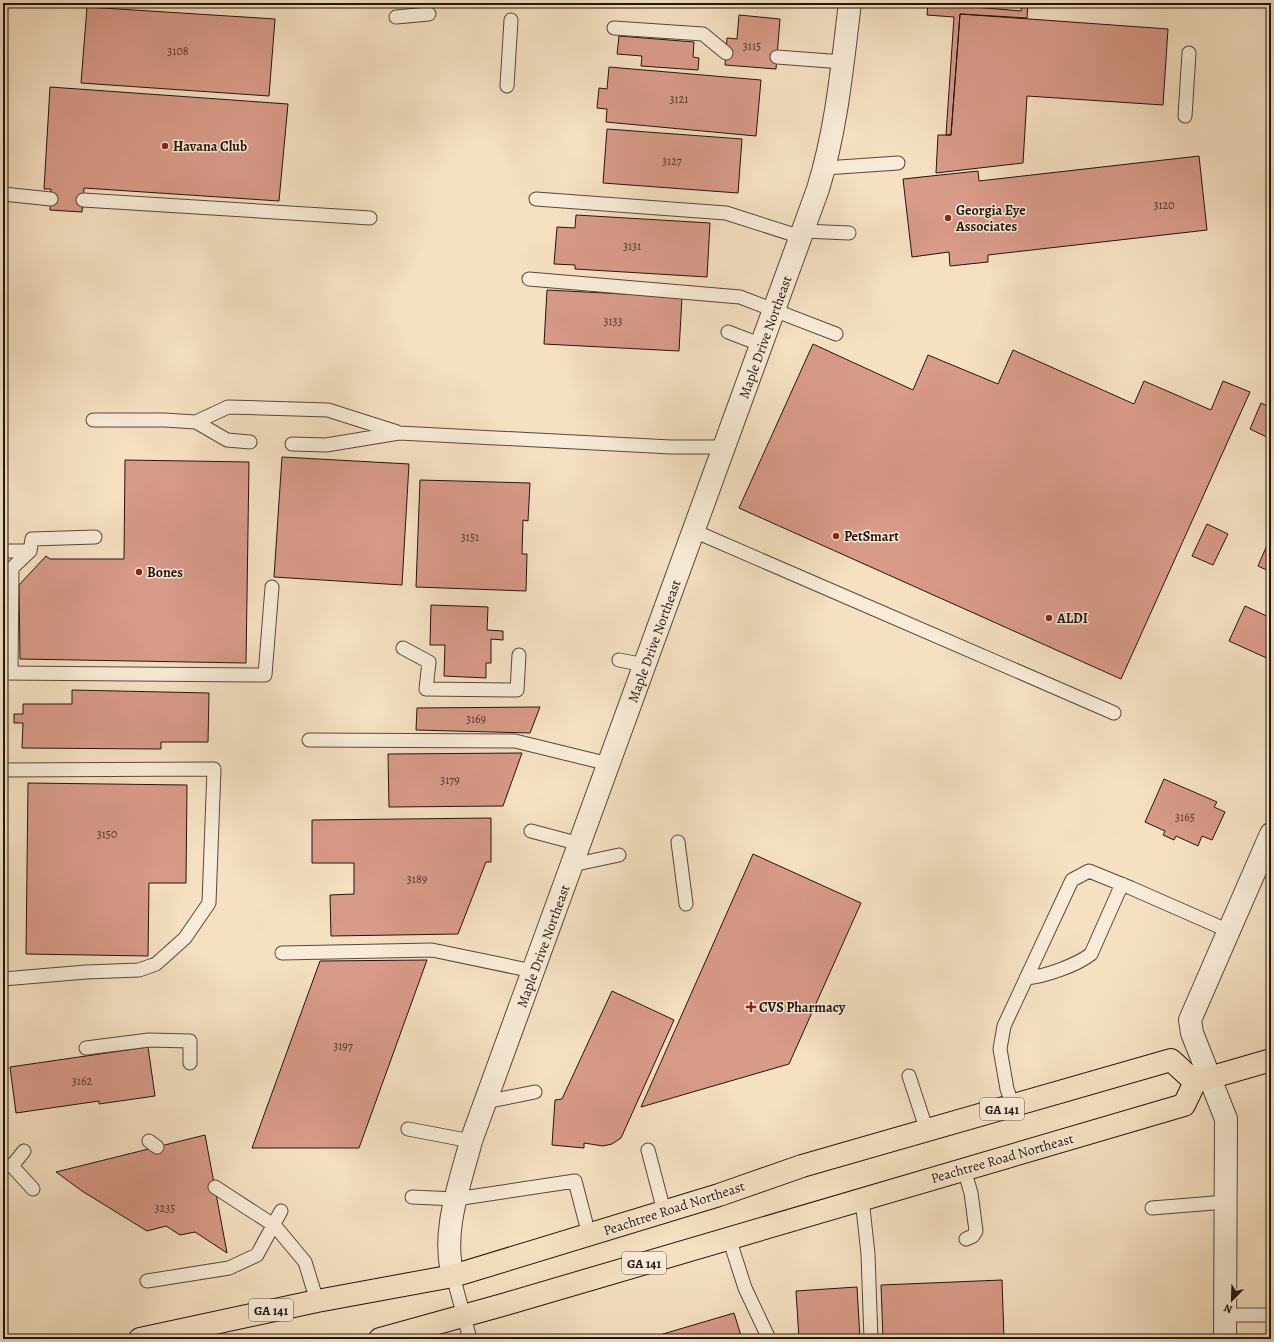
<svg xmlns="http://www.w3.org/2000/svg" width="1274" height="1342" viewBox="0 0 1274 1342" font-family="Alegreya,serif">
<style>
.building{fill:#d89a89;stroke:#23140e}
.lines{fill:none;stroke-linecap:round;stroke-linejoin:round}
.lane-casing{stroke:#58473b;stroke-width:15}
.street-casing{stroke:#58473b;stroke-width:24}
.highway-casing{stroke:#23140e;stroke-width:24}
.lane{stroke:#f8ebd7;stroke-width:13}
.street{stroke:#f8ebd7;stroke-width:22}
.highway{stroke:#f5e0c2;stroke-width:22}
.poi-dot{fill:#8f2418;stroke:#f8ebd7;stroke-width:1.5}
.labels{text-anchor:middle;stroke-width:3;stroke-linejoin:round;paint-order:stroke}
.number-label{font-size:12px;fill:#50362d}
.shield{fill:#f8ebd7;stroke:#63544a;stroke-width:1}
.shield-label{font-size:13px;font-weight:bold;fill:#23140e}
.poi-label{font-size:14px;font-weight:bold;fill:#23140e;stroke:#f8ebd7;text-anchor:start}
.street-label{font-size:14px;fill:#23140e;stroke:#f8ebd7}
</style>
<rect width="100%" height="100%" fill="#f5e0c2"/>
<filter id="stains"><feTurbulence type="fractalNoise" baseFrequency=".005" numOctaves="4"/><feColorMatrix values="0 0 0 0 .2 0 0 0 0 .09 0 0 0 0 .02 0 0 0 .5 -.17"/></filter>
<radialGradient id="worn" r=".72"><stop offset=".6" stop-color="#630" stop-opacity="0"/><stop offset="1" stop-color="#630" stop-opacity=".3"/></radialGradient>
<path class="building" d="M928 3 1021 11 1022 3H1028L1027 18 960 14 951 135H946L954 17 927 15Z
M87 7 275 19 269 96 81 83Z
M960 14 1168 29 1163 105 1027 96 1023 163 936 173 938 135H951Z
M739 15 780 19 776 69 725 65 727 38 737 39Z
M619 36 694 42 693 57 699 58 698 70 641 66 642 56 617 54Z
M609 67 761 80 756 136 606 122 607 109 597 108 599 88 607 89Z
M50 87 288 104 279 201 84 188 82 212 50 210 51 189H44Z
M607 129 742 139 738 193 603 183Z
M1199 156 1207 230 988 255V262L950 266 949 252 912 257 903 179 978 171 979 181Z
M576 215 710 223 707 277 575 269V265L554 264 557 227 575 228Z
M547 290 682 297 679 351 544 344Z
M813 344 913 390 928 355 998 384 1013 350 1134 404 1144 381 1211 410 1223 381 1250 392 1121 679 739 508Z
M1261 403 1271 408V439L1250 429Z
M282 457 409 464 402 585 274 577Z
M125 460 249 462 246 663 20 659 19 585 46 556 50 559H124Z
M420 480 530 483 528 521 523 520 522 554H527L526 591 416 587Z
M1207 524 1228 534 1213 565 1192 556Z
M1271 536V572L1258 566Z
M431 605 488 607 487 630 503 631V640L491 639V663H486V678L444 676 445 645H430Z
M1245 606 1271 618V660L1229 641Z
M72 690 209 693 208 742H161V749L22 748 23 723H14V714H23V704H72Z
M540 707 530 733 416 730 417 708Z
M522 753 503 806 389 807 388 754Z
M1164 779 1217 802 1214 807 1225 812 1212 840 1202 836 1198 846 1176 836 1174 840 1163 835 1165 831 1145 822Z
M28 783 187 785 186 883H149L148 956 26 954Z
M491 818V862H486L458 934 331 936 330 895 354 894V863H312V820Z
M753 854 861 903 789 1064 641 1107Z
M427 960 359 1148H252L320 961Z
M612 991 674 1020 621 1138 612 1144 603 1146 584 1143V1148L552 1145 555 1100 562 1099Z
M148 1047 155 1096 99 1104V1101L16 1113 10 1067Z
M205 1135 227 1253 195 1232 180 1235 166 1226 147 1231 82 1191 56 1172Z
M1002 1280 1004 1339H883L881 1285Z
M857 1287 860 1339H799L796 1291Z
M734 1313 742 1339H646Z"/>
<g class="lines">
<g class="lane-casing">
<path id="lane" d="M396 17 429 14
M614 28 703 34 726 53
M777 57 843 62
M507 86 511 20
M1185 116 1189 53
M825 168 898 163
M3 194 51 199
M536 199 726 213 801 237
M83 200 370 218
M803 231 849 233
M529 279 740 297 836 334
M728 332 762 345
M93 420H164L196 422 227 440 250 442
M196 422 228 407 328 410 397 432
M292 444 326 445 399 433 671 447H724
M694 531 1114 713
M3 551H30L32 539 95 537
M403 648 429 662 426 689 517 690 519 655
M619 660 645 665
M11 672 12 568 30 551
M3 673 265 675 272 587
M309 740 515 741 609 764
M3 770 214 769 209 903 185 938 156 964 139 970 86 972 3 979
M531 831 580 844
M678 842 686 904
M572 865 619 855
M282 953 432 950 533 971
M1026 978C1044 977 1077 965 1091 954L1122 884
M86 1048 149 1040 190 1041V1063
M909 1076 927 1131
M485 1102 535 1092
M1013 1106 1007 1089 1000 1049 1004 1026 1072 880 1089 871 1131 888 1229 931
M408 1129 471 1141
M149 1141 157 1147
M648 1150 664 1211
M3 1165 12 1166 24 1151
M12 1166 33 1189
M964 1169 971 1193 976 1231 973 1236 966 1239
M215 1187 275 1226 305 1262 317 1301
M412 1197 456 1199 575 1181 589 1235
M862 1199 868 1254 871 1339
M1152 1208 1226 1202
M729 1238 745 1288 769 1339
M453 1276 470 1339
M147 1281 229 1268 257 1255 281 1211
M1225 1315H1271"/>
</g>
<g class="street-casing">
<path id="street" d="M453 1276C441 1232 460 1184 471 1141L818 189C837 127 842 67 850 3
M1225 1339 1226 1119 1192 1033 1190 1020 1271 834"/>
</g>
<g class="highway-casing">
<path id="highway" d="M140 1339 317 1301 453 1276 719 1195 802 1166 1171 1060 1195 1082
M380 1339 506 1304 1184 1105 1195 1082 1271 1060"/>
</g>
<use href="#lane" class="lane"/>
<use href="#street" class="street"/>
<use href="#highway" class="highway"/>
</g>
<g class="poi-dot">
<circle cx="165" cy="146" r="4"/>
<circle cx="948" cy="218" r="4"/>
<circle cx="836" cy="536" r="4"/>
<circle cx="139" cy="572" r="4"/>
<circle cx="1049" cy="618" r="4"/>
<path d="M749 1001h4v4h4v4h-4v4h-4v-4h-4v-4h4z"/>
</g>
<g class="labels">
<g class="number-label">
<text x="752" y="50">3115</text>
<text x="178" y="55">3108</text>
<text x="679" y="103">3121</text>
<text x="672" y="165">3127</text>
<text x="1164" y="209">3120</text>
<text x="632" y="250">3131</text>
<text x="613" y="325">3133</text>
<text x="470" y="541">3151</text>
<text x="476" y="723">3169</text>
<text x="450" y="784">3179</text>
<text x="1185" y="821">3165</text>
<text x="107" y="838">3150</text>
<text x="417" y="883">3189</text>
<text x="343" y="1050">3197</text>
<text x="82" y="1085">3162</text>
<text x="165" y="1212">3235</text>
</g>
<g class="shield">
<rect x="980" y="1098" width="44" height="22" rx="3"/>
<rect x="622" y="1252" width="44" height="22" rx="3"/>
<rect x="249" y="1299" width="44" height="22" rx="3"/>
</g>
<g class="shield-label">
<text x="1002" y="1114">GA 141</text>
<text x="644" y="1268">GA 141</text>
<text x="271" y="1315">GA 141</text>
</g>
<g class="poi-label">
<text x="173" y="151">Havana Club</text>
<text x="956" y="215">Georgia Eye<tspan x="956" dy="16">Associates</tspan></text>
<text x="844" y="541">PetSmart</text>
<text x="147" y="577">Bones</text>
<text x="1057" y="623">ALDI</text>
<text x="759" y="1012">CVS Pharmacy</text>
</g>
<g class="street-label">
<text transform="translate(765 337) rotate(-70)" y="5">Maple Drive Northeast</text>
<text transform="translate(654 641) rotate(-70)" y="5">Maple Drive Northeast</text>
<text transform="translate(543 946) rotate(-70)" y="5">Maple Drive Northeast</text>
<text transform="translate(1002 1158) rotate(-16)" y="5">Peachtree Road Northeast</text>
<text transform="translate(674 1208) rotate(-18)" y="5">Peachtree Road Northeast</text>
</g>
</g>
<rect width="1274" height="1342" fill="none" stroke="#f5e0c2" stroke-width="16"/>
<rect x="4" y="4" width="1266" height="1334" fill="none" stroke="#23140e" stroke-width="2"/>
<rect x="8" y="8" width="1258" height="1326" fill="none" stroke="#23140e"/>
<g transform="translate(1232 1300) rotate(203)" stroke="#f8ebd7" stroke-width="3" paint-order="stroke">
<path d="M0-3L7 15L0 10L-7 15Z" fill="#23140e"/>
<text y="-6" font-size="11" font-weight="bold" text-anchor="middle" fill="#23140e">N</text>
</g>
<rect width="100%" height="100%" filter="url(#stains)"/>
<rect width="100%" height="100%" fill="url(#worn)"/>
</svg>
